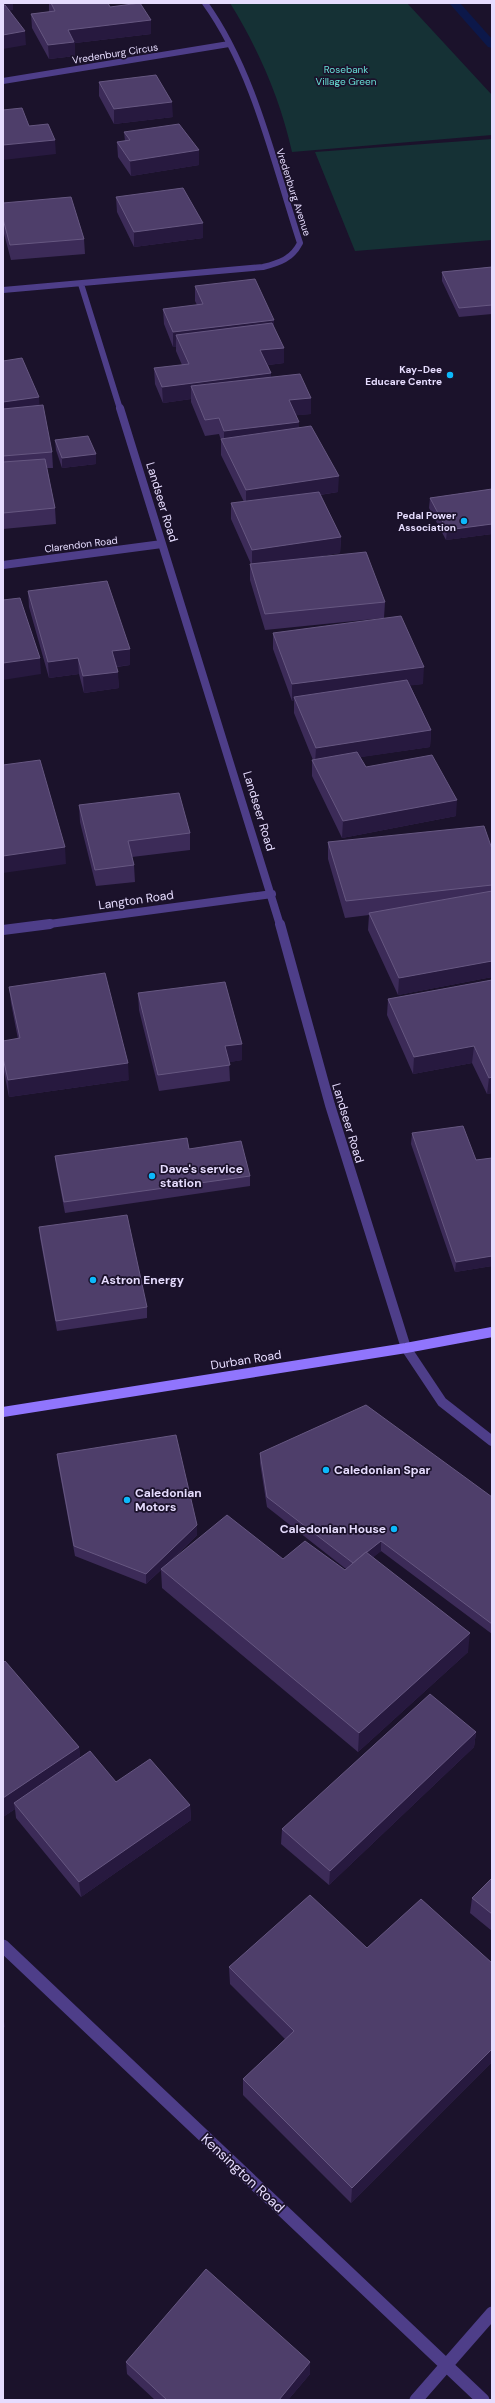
<svg xmlns="http://www.w3.org/2000/svg" width="495" height="2403" viewBox="0 0 495 2403" font-family="'DM Sans',sans-serif">
<style>
.green{fill:#153135}
.lines{fill:none;stroke-linecap:round;stroke-linejoin:round}
.stream{fill:#0c184a;fill-rule:evenodd}
.street-far3{stroke:#4e3e89;stroke-width:6}
.street-far2{stroke:#4e3e89;stroke-width:8}
.street-far1{stroke:#4e3e89;stroke-width:10}
.street{stroke:#4e3e89;stroke-width:13}
.secondary{stroke:#9075fd;stroke-width:10}
.wall{fill:#3c2b58}
.shaded-wall{fill:#27193f}
.building{fill:#4e3e6a;stroke:#665781}
.poi-dot{fill:#0cb9fb;stroke:#1b122b;stroke-width:1.5}
.labels{text-anchor:middle;stroke-width:3.5;stroke-linejoin:round;paint-order:stroke}
.far-street-label{font-size:10px;fill:#e6dcfe;stroke:#1b122b}
.far-park-label{font-size:10px;fill:#68dfd6;stroke:#1b122b}
.far-poi-label{font-size:10px;font-weight:bold;fill:#e6dcfe;stroke:#1b122b;text-anchor:end}
.street-label{font-size:12px;fill:#e6dcfe;stroke:#1b122b}
.poi-label{font-size:12px;font-weight:bold;fill:#e6dcfe;stroke:#1b122b;text-anchor:start}
.near-street-label{font-size:14px;fill:#e6dcfe;stroke:#1b122b}
</style>
<rect width="100%" height="100%" fill="#1b122b"/>
<path class="green" d="M230 3H407L492 95V135L292 152C280 98 259 50 230 3Z
M492 139V240L355 251 315 152Z"/>
<g class="lines">
<path class="stream" d="M449 3H460L492 39V48L488 47Z"/>
<path class="street-far3" d="M3 81 229 44
M81 284 120 409
M3 290 263 267C279 263 292 259 300 243 274 164 254 71 205 3"/>
<path class="street-far2" d="M120 408 280 925
M3 565 162 544
M42 925 272 894"/>
<path class="street-far1" d="M280 924 330 1105 406 1348 442 1402 492 1441
M3 930 50 924"/>
<path class="street" d="M3 1946 483 2400
M416 2400 492 2313"/>
<path class="secondary" d="M3 1412 406 1348 492 1332"/>
</g>
<path class="wall" d="M49 3H108L110 7 151 34 75 43V56L49 59 32 28 31 14 49 12Z
M99 82 173 117 114 124 99 96Z
M124 132 199 165 131 176 118 157 117 142 125 141Z
M116 197 203 238 134 247 117 212Z
M3 203 84 239 85 254 11 260 3 230Z
M492 267V314L459 317 442 281V272Z
M195 286 274 328 284 348V363L268 365 271 373V377L311 398V414L296 415 299 428 338 492 320 495 341 537 340 553 308 558 385 602 384 618 265 630 250 580V564H251L231 519V503L244 502 221 455V440L219 434 205 436 191 402V399L163 403 155 384 154 368 182 365 176 351V347H173L164 324 163 309 197 305 195 301Z
M3 361 39 397V406L52 452 53 468H47L55 508 56 524 3 529Z
M55 440 96 464 62 468 56 450Z
M492 489V534L446 540 429 508 430 498Z
M28 591 130 665 117 667 119 688 84 693 79 674 49 678 29 607Z
M273 633 423 684 410 685 431 730 430 747 360 757 366 767 456 816 342 838 312 776V760H313L294 713V700L292 701 273 649Z
M79 805 190 833V850L132 857 134 865 135 882 96 886 80 822Z
M328 842 492 849V977L398 995 368 930 369 915 345 918 328 859Z
M492 980V1093L487 1094 472 1063 413 1074 387 1015 388 999Z
M9 987 129 1080 9 1097 3 1067V1041L18 1039 11 1003Z
M138 993 242 1060 229 1062 230 1081 159 1091 139 1010Z
M412 1133 476 1160 492 1158V1266L455 1272 411 1144Z
M189 1149 250 1176V1186L65 1213 56 1166 55 1156Z
M39 1227 147 1307V1318L57 1331 40 1238Z
M260 1453 492 1497V1634L381 1551 373 1557 468 1652 358 1752 162 1588 161 1570 146 1584 75 1556 58 1464 57 1454 197 1535 168 1564 283 1559 345 1570 346 1569 267 1507 260 1463Z
M3 1663 79 1747 80 1758 116 1782 190 1805 191 1820 81 1897 16 1818 15 1809 3 1817Z
M476 1732 474 1747 329 1885 281 1844 282 1829Z
M492 1878V1931L470 1913 472 1898Z
M367 1948 492 1963V2062L351 2203 243 2095V2079L285 2039 230 1984 229 1967Z
M126 2362H310V2374L288 2400H155L127 2374Z"/>
<path class="shaded-wall" d="M3 3H13V10L3 12Z
M151 20V34L75 43V56L49 59 48 45 68 30Z
M25 31 26 45 3 49V35Z
M172 102 173 117 114 124V109Z
M55 140 56 154 3 160V145Z
M199 150V165L131 176 130 161Z
M203 223V238L134 247V232Z
M274 320V336L176 335V347H173V332Z
M284 348V363L260 366V350Z
M271 373V389L191 386V399L163 403 162 387Z
M39 397 40 413 3 418V402Z
M311 398V414L289 416V400Z
M299 422 298 438 224 445V431Z
M96 454V464L62 468V458Z
M339 476 338 492 246 506V490Z
M492 524V534L446 540 447 530Z
M341 537 340 553 252 566V550Z
M130 649V665L113 667 112 651Z
M40 658 41 674 3 680V663Z
M78 658 79 674 49 678 48 662Z
M424 667 423 684 295 700 294 697V700L292 701V684Z
M118 672 119 688 84 693 83 676Z
M431 730 430 747 315 764 316 748Z
M457 800 456 816 342 838 343 821Z
M65 847 66 864 3 873V856Z
M492 961V977L398 995 399 978Z
M242 1044V1060L225 1063V1046Z
M474 1046 472 1063 413 1074 414 1057Z
M128 1063 129 1080 9 1097 8 1080Z
M492 1077V1093L487 1094 489 1078Z
M492 1256V1266L455 1272 456 1262Z
M197 1525V1535L146 1584V1574Z
M381 1541V1551L353 1574V1564Z
M470 1633 468 1652 358 1752 359 1733Z
M476 1732 474 1747 329 1885 330 1871Z
M79 1747 81 1765 14 1803 15 1809 3 1817V1798Z
M190 1805 191 1820 81 1897 79 1882Z
M3 2016 5 2027 3 2028Z
M492 2049V2062L351 2203 352 2188Z
M310 2362V2374L288 2400H279Z"/>
<path class="building" d="M51 3H108L110 7 140 3 151 20 68 30 74 42 48 45 31 14 55 11Z
M3 5H5L25 31 3 35Z
M156 75 172 102 114 109 99 82Z
M22 108 29 126 48 124 55 140 3 145V110Z
M179 124 199 150 130 161 117 142 130 140 124 132Z
M183 188 203 223 134 232 116 197Z
M71 197 84 239 10 245 3 219V203Z
M492 267V305L459 308 442 272Z
M255 279 274 320 173 332 163 309 203 304 195 286Z
M272 323 284 348 260 350 271 373 162 387 154 368 189 364 176 335Z
M22 358 39 397 3 402V361Z
M300 374 311 398 289 400 299 422 224 431 219 418 205 420 191 386Z
M43 405 52 452 3 456V409Z
M311 426 339 476 246 490 221 439Z
M88 436 96 454 62 458 55 440Z
M45 459 55 508 3 513V462Z
M492 489V524L447 530 430 498Z
M319 492 341 537 252 550 231 503Z
M366 552 385 602 265 614 250 564Z
M107 581 130 649 112 651 118 672 83 676 78 658 48 662 28 591Z
M20 598 40 658 3 663V600Z
M401 616 424 667 292 684 273 633Z
M407 680 431 730 316 748 294 697Z
M357 752 366 767 432 755 457 800 343 821 312 760Z
M40 760 65 847 3 856V765Z
M179 793 190 833 128 841 134 865 95 870 79 805Z
M484 826 492 849V885L346 901 328 842Z
M492 891V961L399 978 369 913Z
M105 973 128 1063 8 1080 3 1058V1041L20 1038 9 987Z
M492 980V1077L489 1078 474 1046 414 1057 388 999Z
M225 982 242 1044 225 1046 230 1065 158 1075 138 993Z
M463 1126 476 1160 492 1158V1256L456 1262 412 1133Z
M187 1138 189 1149 241 1141 250 1176 64 1202 55 1156Z
M127 1215 147 1307 56 1321 39 1227Z
M366 1405 492 1497V1624L381 1541 367 1552H366L353 1563 267 1497 260 1453Z
M176 1435 197 1525 146 1574 74 1546 57 1454Z
M227 1515 283 1559 305 1541 345 1570 366 1552 470 1633 359 1733 161 1569Z
M5 1661 79 1747 3 1798V1663Z
M430 1694 476 1732 330 1871 282 1829Z
M90 1751 116 1782 150 1759 190 1805 79 1882 14 1803Z
M492 1878V1914L472 1898Z
M310 1895 367 1948 421 1899 492 1963V2049L352 2188 243 2079 294 2031 229 1967Z
M206 2269 310 2362 279 2400H167L126 2362Z"/>
<g class="poi-dot">
<circle cx="450" cy="375" r="4"/>
<circle cx="464" cy="521" r="4"/>
<circle cx="152" cy="1176" r="4"/>
<circle cx="93" cy="1280" r="4"/>
<circle cx="326" cy="1470" r="4"/>
<circle cx="127" cy="1500" r="4"/>
<circle cx="394" cy="1529" r="4"/>
</g>
<g class="labels">
<g class="far-street-label">
<text transform="translate(115 53) rotate(-9)" y="4">Vredenburg Circus</text>
<text transform="translate(294 192) rotate(72)" y="4">Vredenburg Avenue</text>
<text transform="translate(81 544) rotate(-7)" y="4">Clarendon Road</text>
</g>
<g class="far-park-label">
<text x="346" y="73">Rosebank<tspan x="346" dy="12">Village Green</tspan></text>
</g>
<g class="far-poi-label">
<text x="442" y="373">Kay-Dee<tspan x="442" dy="12">Educare Centre</tspan></text>
<text x="456" y="519">Pedal Power<tspan x="456" dy="12">Association</tspan></text>
</g>
<g class="street-label">
<text transform="translate(162 502) rotate(73)" y="4">Landseer Road</text>
<text transform="translate(259 811) rotate(73)" y="4">Landseer Road</text>
<text transform="translate(136 900) rotate(-8)" y="4">Langton Road</text>
<text transform="translate(348 1123) rotate(73)" y="4">Landseer Road</text>
<text transform="translate(246 1360) rotate(-9)" y="4">Durban Road</text>
</g>
<g class="poi-label">
<text x="160" y="1173">Dave's service<tspan x="160" dy="14">station</tspan></text>
<text x="101" y="1284">Astron Energy</text>
<text x="334" y="1474">Caledonian Spar</text>
<text x="135" y="1497">Caledonian<tspan x="135" dy="14">Motors</tspan></text>
<text x="386" y="1533" text-anchor="end">Caledonian House</text>
</g>
<g class="near-street-label">
<text transform="translate(243 2173) rotate(43)" y="5">Kensington Road</text>
</g>
</g>
<rect width="495" height="2403" fill="none" stroke="#e6dcfe" stroke-width="8"/>
</svg>
